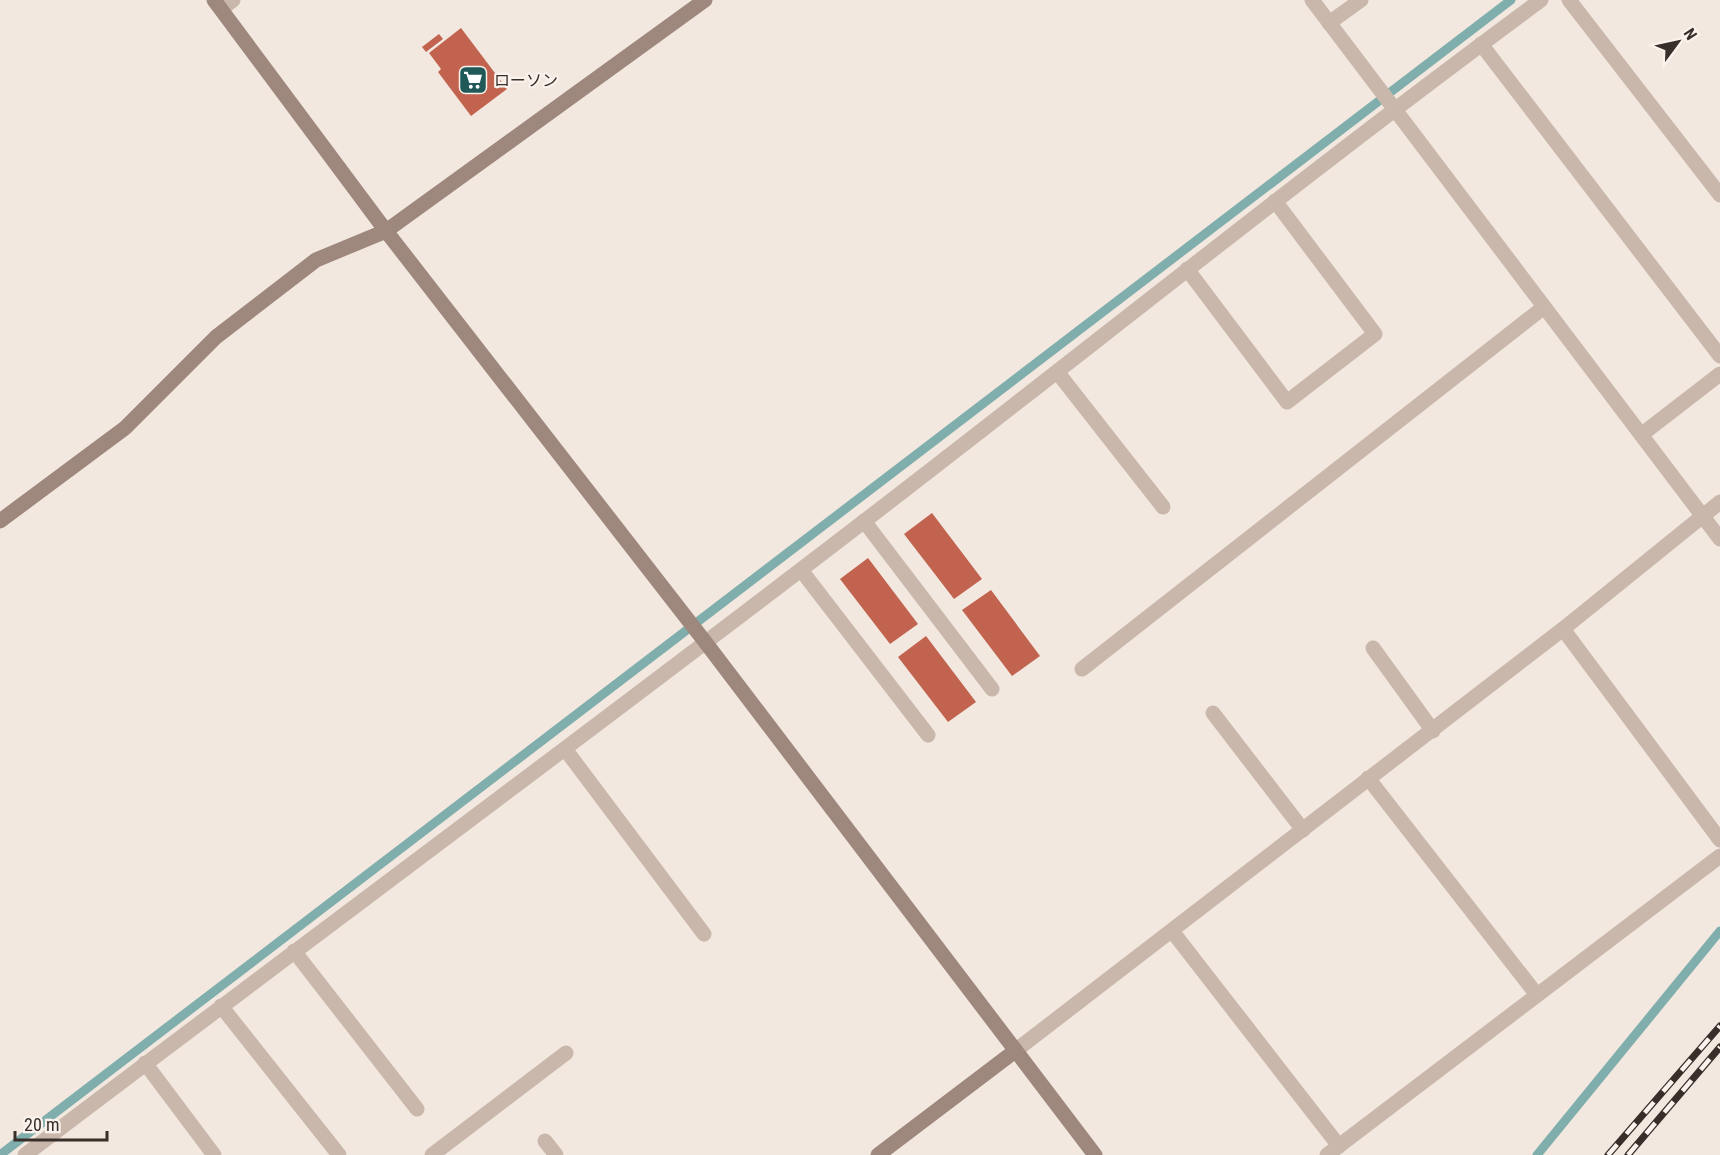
<svg xmlns="http://www.w3.org/2000/svg" width="1720" height="1155" viewBox="0 0 1720 1155" font-family="'Roboto Condensed','Noto Sans JP',sans-serif">
<style>
.lines{fill:none;stroke-linecap:round;stroke-linejoin:round}
.stream{stroke:#7faead;stroke-width:9}
.building{fill:#c1634e}
.lane{stroke:#cab7ab;stroke-width:15}
.street{stroke:#cab7ab;stroke-width:15}
.secondary{stroke:#9e877d;stroke-width:15}
.rail-casing{stroke:#382e2a;stroke-width:7}
.rail{stroke:#faf2ec;stroke-width:4.5;stroke-dasharray:14;stroke-linecap:butt}
.labels{text-anchor:middle;stroke-width:4.5;stroke-linejoin:round;paint-order:stroke}
.poi-label{font-size:16px;fill:#382e2a;stroke:#faf2ec;text-anchor:start}
</style>
<rect width="100%" height="100%" fill="#f2e8df"/>
<g class="lines">
<path class="stream" d="M0 1155 1511 0
M1537 1155 1720 931"/>
</g>
<path class="building" d="M461 28 507 89 471 116 438 72 441 69 429 53Z
M439 34 443 39 426 52 422 47Z
M932 513 982 579 954 599 904 534Z
M868 558 918 624 890 644 840 579Z
M991 590 1040 656 1012 676 962 610Z
M926 636 976 702 948 722 898 657Z"/>
<g class="lines">
<path class="lane" d="M1569 0 1720 195
M221 9 233 0
M1329 23 1361 0
M1481 44 1720 356
M1058 373 1163 507
M864 521 992 689
M801 570 928 735
M1563 629 1720 840
M1373 648 1433 731
M1213 713 1303 830
M565 749 704 934
M1368 778 1537 995
M1172 931 1339 1146"/>
<path class="street" d="M1312 0 1720 539
M1187 269 1287 402 1375 334 1275 201
M1641 435 1720 374
M1082 669 1544 307
M294 951 417 1109
M221 1006 339 1155
M1015 1051 1563 629 1720 502
M145 1063 214 1155
M545 1141 556 1155
M25 1155C302 945 582 738 858 526 1086 351 1309 171 1541 0
M432 1155 566 1053
M1327 1155 1720 856"/>
<path class="secondary" d="M214 0 386 231 706 643 1095 1155
M0 521 125 428 216 337 316 260 386 231 705 0
M878 1155 1015 1051"/>
<g class="rail-casing">
<path id="rail" d="M1608 1155 1720 1026
M1628 1155 1720 1047"/>
</g>
<use href="#rail" class="rail"/>
</g>
<defs>
<g id="supermarket-square" transform="scale(1.5)"><rect x="-9" y="-9" width="18" height="18" rx="4" fill="#215858" stroke="#faf2ec"/><path d="M-6-5.5h2.5l.6 2H6L4.5 2H-2.5L-4.4-4H-6ZM-1.5 3.2a1.3 1.3 0 1 0 .1 0ZM3 3.2a1.3 1.3 0 1 0 .1 0Z" fill="#fff"/></g>
</defs>
<g fill-rule="evenodd">
<use href="#supermarket-square" x="473" y="80"/>
</g>
<g class="labels">
<g class="poi-label">
<text x="494" y="86">ローソン</text>
</g>
</g>
<g transform="translate(1678 42) rotate(57)" stroke="#faf2ec" stroke-width="4.5" paint-order="stroke">
<path d="M0-4.5L10 22L0 15L-10 22Z" fill="#382e2a"/>
<text y="-9" font-size="16" font-weight="bold" text-anchor="middle" fill="#382e2a">N</text>
</g>
<path d="M15 1131v9h92v-9" fill="none" stroke="#382e2a" stroke-width="3"/>
<text x="24" y="1131" font-size="18" fill="#382e2a" stroke="#faf2ec" stroke-width="4.5" paint-order="stroke">20 m</text>
</svg>
